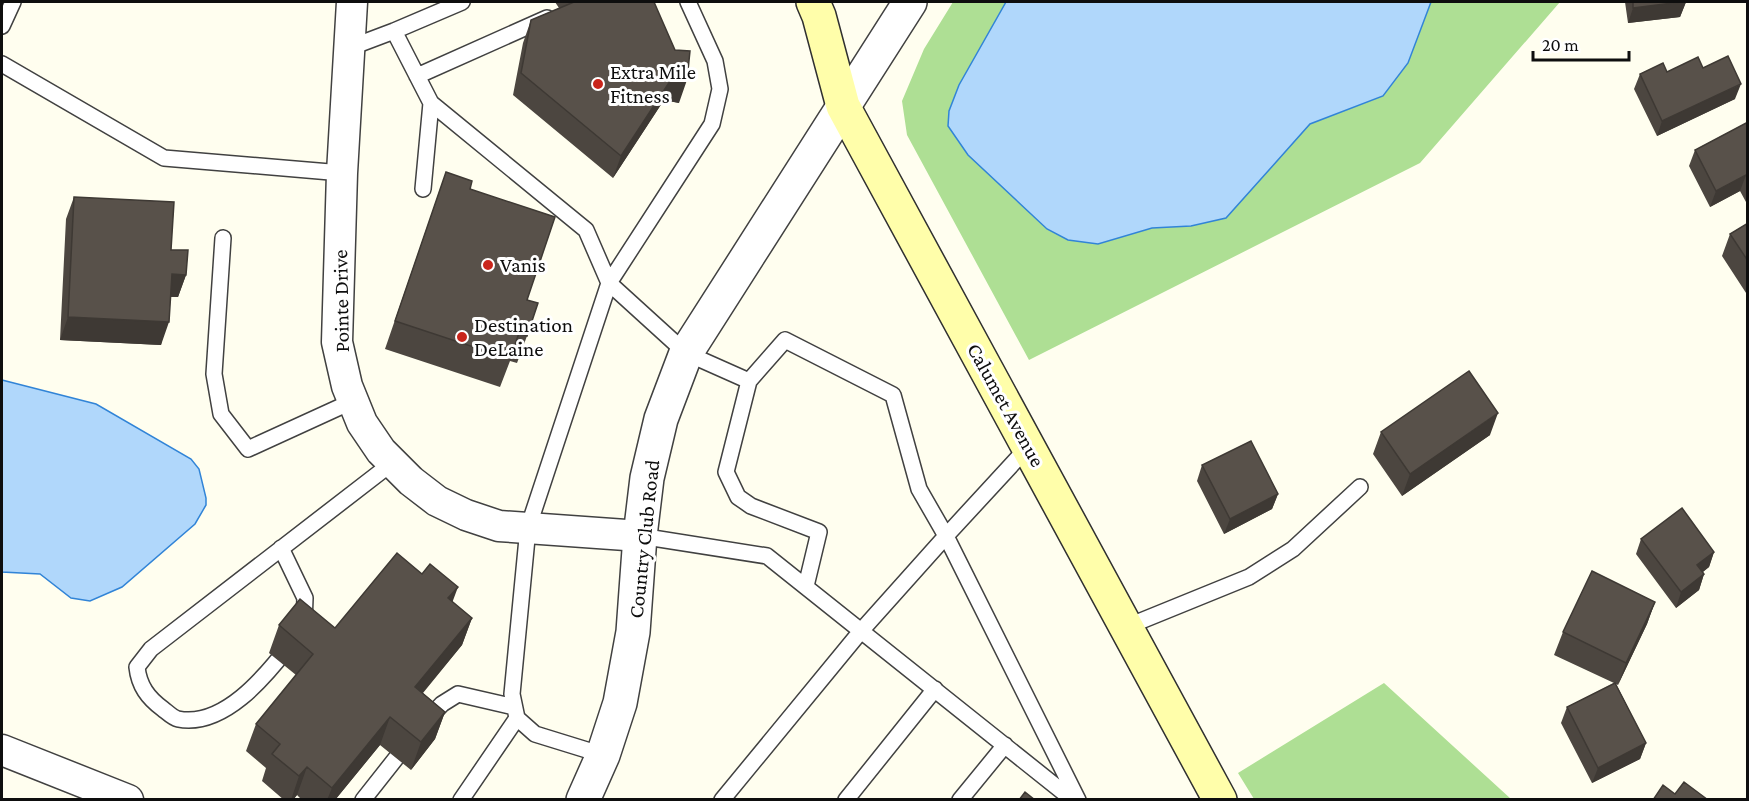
<svg xmlns="http://www.w3.org/2000/svg" width="1749" height="801" viewBox="0 0 1749 801" font-family="'Crimson Pro',serif">
<style>
.forest{fill:#aedf94}
.water{fill:#b0d7fb;stroke:#3184d7;stroke-width:1.5}
.lines{fill:none;stroke-linecap:round;stroke-linejoin:round}
.service-casing{stroke:#414141;stroke-width:18}
.minor-casing{stroke:#414141;stroke-width:33}
.tertiary-casing{stroke:#414141;stroke-width:36}
.secondary-casing{stroke:#303030;stroke-width:36}
.service{stroke:#fff;stroke-width:15}
.minor{stroke:#fff;stroke-width:30}
.tertiary{stroke:#fff;stroke-width:33}
.secondary{stroke:#fffeaa;stroke-width:33}
.wall{fill:#4c4640}
.shaded-wall{fill:#3e3934}
.building{fill:#58514a;stroke:#3e3934;stroke-width:1.5}
.poi-dot{fill:#c9251b;stroke:#fff;stroke-width:2}
.labels{text-anchor:middle;stroke-width:6;stroke-linejoin:round;paint-order:stroke}
.poi-label{font-size:21px;fill:#0e0e0e;stroke:#fff;text-anchor:start}
.street-label{font-size:21px;fill:#0e0e0e;stroke:#fff}
</style>
<rect width="100%" height="100%" fill="#fffeef"/>
<path class="forest" d="M953 2H1006L959 85 949 111 1098 244 1152 228 1191 226 1226 218 1310 124 1383 96 1408 63 1431 2H1560L1420 163 1029 360 907 135 902 101 924 49Z
M1384 683 1511 799H1254L1238 773Z"/>
<path class="water" d="M1006 2H1431L1408 63 1383 96 1310 124 1226 218 1191 226 1152 228 1098 244 1068 240 1047 229 968 155 948 126 949 111 959 85Z
M2 380 96 404 191 459 199 469 206 498V505L195 524 122 587 90 601 71 598 40 574 2 572Z"/>
<g class="lines">
<g class="service-casing">
<path id="service" d="M2 26 13 2
M394 31 431 103 586 230 609 283 686 353 749 381 785 340 893 395 919 489 946 536 861 631 722 800
M349 48 394 31 462 2
M2 64 164 158 342 173
M417 76 547 18
M423 189 431 103
M223 238 214 374 221 414 248 449 353 401
M749 381 726 472 738 497 751 506 819 532 806 586
M1028 447 946 536 1078 800
M640 536 767 556 1073 800
M281 548 305 598 304 624
M1126 627 1249 577 1293 549 1360 487
M289 646C265 677 223 728 178 719 173 718 167 712 163 709 148 698 139 686 137 667L151 649 392 463
M427 720 442 704 458 694 514 707
M603 755 535 734 517 718 512 694 528 528 609 283 712 124 720 89 715 61 688 2
M363 800 408 743
M461 800 517 718
M846 800 935 689
M960 800 1005 745"/>
</g>
<g class="minor-casing">
<path id="minor" d="M352 2 342 173 337 342 347 386 362 423 381 451 411 481 437 501 466 515 499 526 640 536
M2 750 128 800"/>
</g>
<g class="tertiary-casing">
<path id="tertiary" d="M583 800 603 755 620 703 633 632 640 536 647 478 661 419 686 353 910 2"/>
</g>
<g class="secondary-casing">
<path id="secondary" d="M813 2 819 16 843 106 1220 800"/>
</g>
<use href="#service" class="service"/>
<use href="#minor" class="minor"/>
<use href="#tertiary" class="tertiary"/>
<use href="#secondary" class="secondary"/>
</g>
<path class="wall" d="M555 2H654L679 103 664 100 613 178 513 95 523 43 531 20 559 8Z
M1625 2H1686L1680 17 1628 23Z
M1703 68 1735 99 1657 136 1634 89 1640 74Z
M1748 122V202H1746L1740 191 1710 207 1689 166 1695 150Z
M446 172 470 189 527 300V336L517 363 510 361 500 387 385 349Z
M74 197 171 250 186 275 178 297H171L161 345 60 340 66 219Z
M1748 223V296L1722 256 1730 234Z
M1381 432 1490 435 1402 496 1373 454Z
M1202 465 1278 494 1272 509 1224 534 1197 481Z
M1641 539 1714 552 1709 567 1703 572 1704 574 1699 590 1676 608 1636 554Z
M452 602 472 618 462 645 423 693 445 712 435 739 411 770 380 745 335 800H302L297 795 293 800H284L262 781 266 768 246 751 256 724 296 675 269 653 279 625 335 628Z
M1655 602 1647 624 1618 685 1616 684 1646 743 1640 759 1592 783 1561 723 1567 707 1614 683 1554 655 1563 632Z"/>
<path class="shaded-wall" d="M1681 2H1686L1680 17 1628 23 1633 8Z
M672 78 687 80 679 103 664 100 613 178 621 156Z
M1741 84 1735 99 1657 136 1662 121Z
M1746 175 1740 191 1710 207 1716 191Z
M172 274 186 275 178 297 164 296Z
M68 317 169 322 161 345 60 340Z
M1498 413 1490 435 1402 496 1410 474Z
M1278 494 1272 509 1224 534 1230 519Z
M1714 552 1709 567 1692 580 1697 565Z
M1704 574 1699 590 1676 608 1681 592Z
M458 587 448 614V598Z
M1655 602 1647 624 1618 685 1626 663Z
M472 618 462 645 405 714 415 687Z
M445 712 435 739 411 770 421 742Z
M390 717 380 745 335 800H327L332 788Z
M1646 743 1640 759 1592 783 1598 768Z
M307 767 297 795 293 800H291L299 776Z"/>
<path class="building" d="M574 2H654L675 50 690 51 687 80 672 78 621 156 521 73 531 20Z
M1633 2H1681L1633 8Z
M1728 56 1741 84 1662 121 1640 74 1663 63 1667 72 1698 57 1703 68Z
M1748 122V178L1746 175 1716 191 1695 150Z
M446 172 472 181 470 189 555 217 527 300 538 303 527 336 519 333 510 359 395 321Z
M74 197 174 202 171 250H188L186 275 172 274 169 322 68 317Z
M1748 223V261L1730 234Z
M1469 371 1498 413 1410 474 1381 432Z
M1251 441 1278 494 1230 519 1202 465Z
M1682 508 1714 552 1697 565 1704 574 1681 592 1641 539Z
M397 553 422 574 430 564 458 587 448 598 472 618 415 687 445 712 421 742 390 717 332 788 307 767 299 776 272 754 280 744 256 724 313 654 279 625 300 599 335 628Z
M1592 571 1655 602 1626 663 1563 632Z
M1615 683 1646 743 1598 768 1567 707Z
M1684 782 1708 800H1653L1663 785 1675 794Z
M1025 792 1035 800H1019Z"/>
<g class="poi-dot">
<circle cx="598" cy="84" r="6"/>
<circle cx="488" cy="265" r="6"/>
<circle cx="462" cy="337" r="6"/>
</g>
<g class="labels">
<g class="poi-label">
<text x="610" y="79">Extra Mile<tspan x="610" dy="24">Fitness</tspan></text>
<text x="500" y="272">Vanis</text>
<text x="474" y="332">Destination<tspan x="474" dy="24">DeLaine</tspan></text>
</g>
<g class="street-label">
<text transform="translate(341 301) rotate(-91)" y="7">Pointe Drive</text>
<text transform="translate(1006 405) rotate(61)" y="7">Calumet Avenue</text>
<text transform="translate(644 539) rotate(-84)" y="7">Country Club Road</text>
</g>
</g>
<rect width="1749" height="801" fill="none" stroke="#0e0e0e" stroke-width="6"/>
<path d="M1533 51v9h96v-9" fill="none" stroke="#0e0e0e" stroke-width="3"/>
<text x="1542" y="51" font-size="18" fill="#0e0e0e" stroke="#ffffff" stroke-width="4.5" paint-order="stroke">20 m</text>
</svg>
